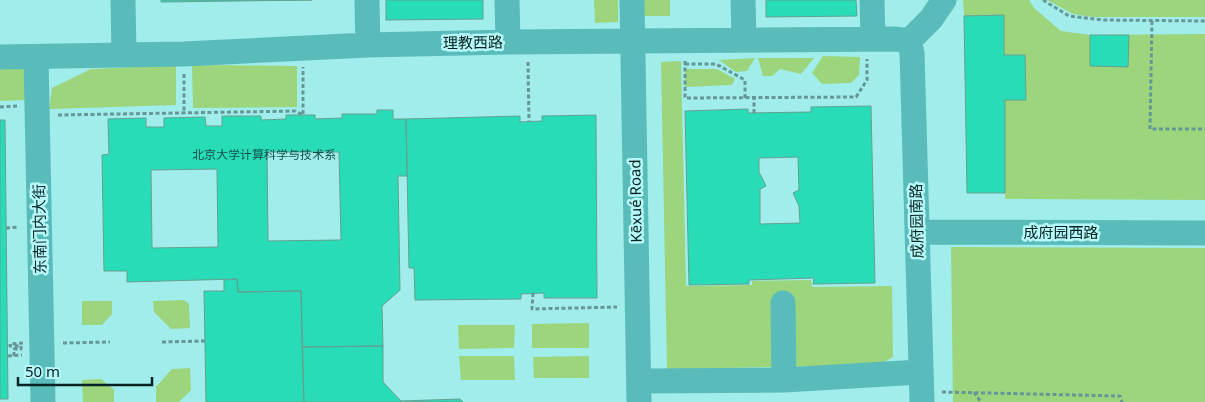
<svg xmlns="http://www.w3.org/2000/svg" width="1205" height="402" viewBox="0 0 1205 402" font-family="'Noto Sans','Noto Sans SC',sans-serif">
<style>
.built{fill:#a0edec}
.green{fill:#9dd57d}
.building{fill:#28dcb8;stroke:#65a090;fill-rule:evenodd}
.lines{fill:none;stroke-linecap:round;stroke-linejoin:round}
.path{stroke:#669796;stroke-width:3;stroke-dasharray:4 2.5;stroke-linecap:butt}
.minor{stroke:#59bcbb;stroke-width:25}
.labels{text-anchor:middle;stroke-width:5;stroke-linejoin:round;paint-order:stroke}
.number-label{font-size:12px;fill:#0e5048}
.street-label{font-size:15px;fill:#062222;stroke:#b6f9f8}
</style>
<rect width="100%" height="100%" fill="#b6f9f8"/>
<path class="built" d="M0 0H1205V402H0Z"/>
<path class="green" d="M594 0H618V22L595 23Z
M641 0H670V16H642Z
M963 0H1029L1034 8 1061 31 1090 35 1205 34V200L1005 199V100H1026L1025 55H1004V15L964 16Z
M1047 0H1205V17H1092L1073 14Z
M823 56 860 57 859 75 851 83 822 84 812 73Z
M755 58 747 71 736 72 719 60Z
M758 58H814L801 74 780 69 772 76H763Z
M681 61 686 286 752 285V281L811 280 812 287 892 286 893 357 879 365 667 369 661 62Z
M0 64H24L25 100 0 101Z
M176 65V105L49 109 52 88 91 69Z
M192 65 297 66V107L193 108Z
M685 69H717L735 79 732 85 685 87Z
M951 247 1205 248V402H953Z
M184 300 189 304 190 328 171 329 154 312 153 301Z
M82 301H112V314L102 325H82Z
M589 323V348H532V324Z
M458 325H515L514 348 459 349Z
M459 356H514L515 380H461Z
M589 356V378H534L533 357Z
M190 368 191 390 179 402H156V387L172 369Z
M101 379 114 390V402H83L82 380Z"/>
<path class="building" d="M161 0H312L161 2Z
M386 0H483V19L386 20Z
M766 0H856L857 16 766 17Z
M1004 15V55H1025L1026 100H1005V193H967L964 16Z
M1090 35H1129L1128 67 1090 66Z
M871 106 875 283 813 284 814 278 749 280V284L689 285 685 111 748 109V113L811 112V107ZM798 157 799 190 793 193 799 206 800 223 760 224V189L766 186 759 172V158Z
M377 110H393V119H406L407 176H398L400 290 382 306 383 346 302 347 301 291 238 292 237 279 127 282V271H104L102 155 109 154 108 119 146 118V127H164V118L205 117 206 126H222V116H261V120L286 119V115H315V119L342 118V114H377ZM267 152H339L341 240 268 241ZM217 169 218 247 152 248 151 170Z
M596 115 597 298H544V293L521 294V299L415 300 414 268H409L406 119 520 116V122L542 121V116Z
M0 120H5L8 399H0Z
M237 279 238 292 301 291 304 402H206L204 291H224V280Z
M383 346V382L401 401 460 399 463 402H304L302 347Z"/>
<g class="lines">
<path class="path" d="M1043 0 1069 16 1103 20 1205 21
M1152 21 1150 129H1205
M685 61V98L856 97 867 80V59
M528 62 529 121
M685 64H716L745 80V98
M184 74V114
M0 107 17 106
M754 113V98
M58 115 295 111 303 115V67
M6 228 19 227
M533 293 532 309 617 307
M162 342 205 341
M63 343 110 342
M8 356 22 355
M14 356V349H21V346H10V344L23 343
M942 392 1120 396 1122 402
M974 392 981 402"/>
<path class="minor" d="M123 0 124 54
M367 0 368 45
M507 0 508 42
M632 0 639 402
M743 0 744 39
M872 0 873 39
M909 41 912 53 922 402
M909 41 931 19 944 0
M0 57 184 54 368 45 508 42 896 39 909 41
M36 57 43 402
M918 232 1205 233
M784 380 920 372
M639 381 784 380 783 303"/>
</g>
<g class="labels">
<g class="number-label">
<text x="264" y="159">北京大学计算科学与技术系</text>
</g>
<g class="street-label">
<text transform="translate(473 43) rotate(-1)" y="5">理教西路</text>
<text transform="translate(636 201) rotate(-91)" y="5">Kēxué Road</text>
<text transform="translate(917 221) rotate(-91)" y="5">成府园南路</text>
<text transform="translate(40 229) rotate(-91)" y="5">东南门内大街</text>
<text x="1061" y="238">成府园西路</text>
</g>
</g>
<path d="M18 377v8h134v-8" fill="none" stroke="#062222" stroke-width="2.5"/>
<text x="25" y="377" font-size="15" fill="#062222" stroke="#b6f9f8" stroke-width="4" paint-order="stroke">50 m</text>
</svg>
